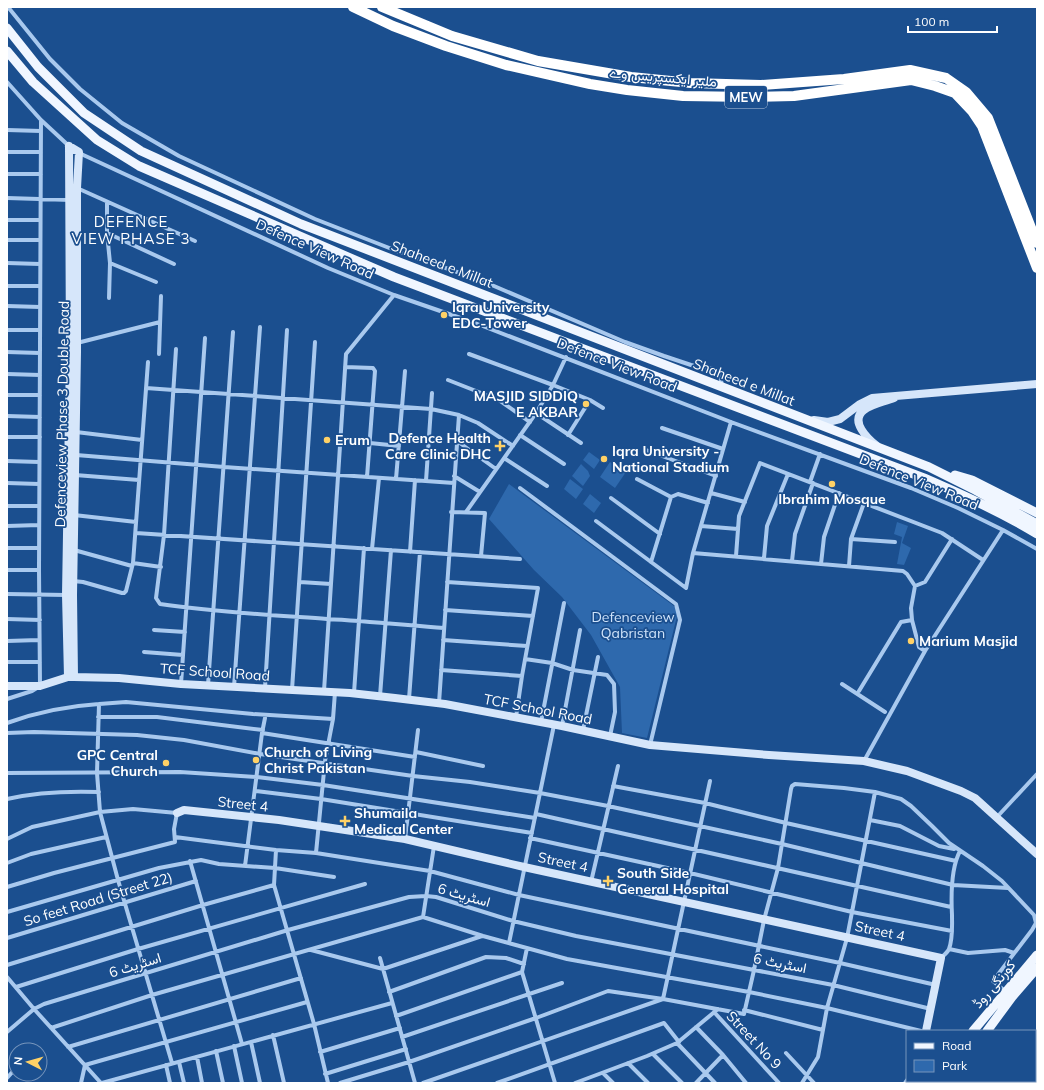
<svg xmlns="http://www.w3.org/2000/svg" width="1044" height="1090" viewBox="0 0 1044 1090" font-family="Mulish,Vazirmatn,sans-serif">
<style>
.green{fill:#2e69ad}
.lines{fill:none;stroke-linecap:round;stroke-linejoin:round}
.street{stroke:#a9c9ee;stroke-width:4}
.secondary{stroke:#d6e6fa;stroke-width:8}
.primary{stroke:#f0f6ff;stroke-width:9}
.highway{stroke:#fff;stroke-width:10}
.poi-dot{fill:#ffd166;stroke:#1b4f8f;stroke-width:1.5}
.labels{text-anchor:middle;stroke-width:3.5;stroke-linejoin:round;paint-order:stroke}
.shield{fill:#1b4f8f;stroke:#bbcadd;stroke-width:1}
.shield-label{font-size:13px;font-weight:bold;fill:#fff}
.street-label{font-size:14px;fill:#fff;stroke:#1b4f8f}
.poi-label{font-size:14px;font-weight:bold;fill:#fff;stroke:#1b4f8f;text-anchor:start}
.park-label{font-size:14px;fill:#cfe3fa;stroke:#1b4f8f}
.neighbourhood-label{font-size:15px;letter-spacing:1px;fill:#fff;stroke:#1b4f8f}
</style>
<rect width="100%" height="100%" fill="#1b4f8f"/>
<path class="green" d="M589 452 600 460 594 469 583 460Z
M610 462 626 472 615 488 600 477Z
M581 464 588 471 590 476 583 486 572 476Z
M570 479 583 489 576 499 564 489Z
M509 484 674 606 678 612 647 738 622 733 620 687 591 635 562 597 534 570 489 519Z
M590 494 601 503 594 513 583 504Z
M897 522 908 526 902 543 911 548 904 565 897 564 902 537 894 534Z"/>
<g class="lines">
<path class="street" d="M8 7 50 59 80 89 122 123 179 156 315 219 397 251 480 280 625 342 664 356 691 365 713 369 720 374 722 386
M7 82 41 120 69 146
M7 130 41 131
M7 152H41
M79 153 328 268 394 295 475 323 731 422 911 488 958 508 1003 530 1037 549
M7 174H41
M77 188 195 241
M7 198 71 200
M107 202V233L174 264
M7 220H40
M107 233 110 263 109 298
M7 240H40
M7 263 40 264
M110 263 156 282
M7 286H40
M7 306 40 307
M7 330H40
M77 343 160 322
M176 349 164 535 156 598 160 604C215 612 271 615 327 619 366 621 405 625 444 628
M7 352 40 353
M159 354 161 296
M469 354 553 385 590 400 603 408
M345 367 373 368 375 371 367 477
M7 374 40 375
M448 380 499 400 530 422
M146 388 431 409 459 415 478 423 513 446
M7 395H40
M536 413 581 443
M7 416 40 417
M662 428 723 449
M76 432 142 440
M520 435 564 464
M568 435 590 400
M7 437H40
M457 441 496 469
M370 443 399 446
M646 450 716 476
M76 455 224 467 454 483
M504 458 547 486
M7 461 39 462
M75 475 139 480
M454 476 480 492
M396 479 405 371
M637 479 671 497 678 494 708 503
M426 481 432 393
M810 482 820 454
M7 483 39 484
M520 488 676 604 680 620 650 745
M711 493 745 502
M611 498 660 534
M7 506H39
M451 512 485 513 481 556
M466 512 536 413 553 385 566 357
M74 515 136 522
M596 521 686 588 693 553 903 571 907 574 915 586 911 608 912 620 919 647 925 651
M7 526 39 525
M701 526 738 529
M136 533 520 559
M851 539 895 542
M7 548H39
M372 549 379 478
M74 550 132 566
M410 552 415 480
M693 553 731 422
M736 556 739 516 760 463 942 533 983 560
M764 558 767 526 788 474
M792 561 795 534 813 483
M651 562 671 497
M133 563 161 567
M821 564 824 537 839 493
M849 566 851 539 864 503
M7 570H39
M73 581 83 582 122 593H124L126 591 133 563 148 362
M300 582 331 584
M447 582 538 588 522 676 516 717
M915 586 925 582 952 539
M7 594 66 595
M445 610 533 616
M7 619 40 620
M154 630 185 632
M443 640 527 646
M7 641 39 640
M144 652 183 655
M525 659 552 663 573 670 607 675 614 684 615 712 610 736
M7 662H40
M441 670 522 676
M181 684 205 338
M842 684 885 712
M208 685 233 332
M234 687 260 327
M265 688 287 330
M292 690 315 342
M324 691 346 354 394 295
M859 691 901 622 912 620
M354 693 364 548
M380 696 391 550
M7 699 32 691 40 686 39 570 41 120
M409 699 420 552
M439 703 459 415
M98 717H157L263 730
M541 722 564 603
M7 723C37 712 67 706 99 704
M562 726 580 630
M583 730 598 657
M7 733 34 732 137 735 184 740 260 754 413 776 470 782 540 793 608 806 782 844 953 885 1008 888
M262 733 415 757
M416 752 483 766
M864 761 925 651 1003 530
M7 773 180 772 257 777 323 785 535 818
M613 786 705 803 786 823 956 861
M256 791 321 799 532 833
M7 799C37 792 69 791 99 792
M536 814 951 907
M997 817 1037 774
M870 820 900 826 939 846 954 849
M175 837 276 850 316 853 430 871 519 895 840 963 936 985
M530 838 690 873 852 912 952 931
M7 839 32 827 100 812 133 809 177 813 174 829 175 842 54 873 7 887
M405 839 418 730
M276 850 274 885 314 1024 328 1083
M316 853 325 761 333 719 335 692
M190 861 242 1044
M7 863 31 854 106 837
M245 866 262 733 265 718
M591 882 618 766
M7 912 159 868 201 860 219 864 275 868 334 877
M423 917 434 846
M7 938 196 881
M509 943 554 725
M527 948 522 972 555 1083
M949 949 968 953 1005 950 1014 953
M311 950 383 969 482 936
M380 958 415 1083
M941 958C944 955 948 952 949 949 953 938 952 926 952 915 951 896 951 868 960 851
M7 965 203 905 274 885
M7 977 34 1009 101 1083
M16 987 138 949 365 884
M389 992 486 957 506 958 524 964
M744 1010 823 1030
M714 1012 779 1083
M396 1016 522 972
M696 1027 723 1055 746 1083
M51 1028 152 995 423 917 483 936 567 959 749 992 827 1008 921 1031
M7 1032 34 1009 44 1004 288 930 409 897 426 896 436 897 513 921 576 936 833 985 931 1009
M273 1035 284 1083
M402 1037 562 983
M251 1042 260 1083
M677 1043 715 1083
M234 1046 242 1083
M68 1047 301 978
M216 1051 223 1083
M320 1052 400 1028
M786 1053 814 1083
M653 1054 682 1083
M197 1057 202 1083
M179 1062 184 1083
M172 1063 118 880 100 812 97 773 99 704 126 702 253 714 333 719
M628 1063 648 1083
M166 1065 170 1083
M603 1073 613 1083
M325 1074 406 1049
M1035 1076H1037
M7 1078 16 1068
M81 1083 85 1065 307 1002
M102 1083 392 1003
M340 1083 409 1062 536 1018 608 991 663 999 744 1014 754 970 764 920 778 868 791 789 792 786 795 784 844 788 875 792 901 799 911 806 932 826 949 843 983 866 1002 881 1034 915 1036 923 1032 930 993 981 1005 991
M423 1083 663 999 710 781
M497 1083 664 1023 679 1042
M575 1083 647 1056 677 1043 718 1009
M696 1083 723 1055
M802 1083 818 1057 827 1008 847 938 852 912 875 792
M905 1083 907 1080
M975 1083 976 1081"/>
<path class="secondary" d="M69 146 79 152 77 188V352L73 595 74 677
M814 420 828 422 840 419 860 404 872 398 1037 384
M877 446C868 439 849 421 864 410 872 404 884 402 894 398
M68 677 66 595 70 353 69 146
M7 686H40L68 677H74L119 678 181 684 350 693 395 698 445 704 562 726 650 745 769 755 864 761 907 771 961 791 975 798 1037 854
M177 813 184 810 279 820 405 839 524 867 941 958 926 1031"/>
<path class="primary" d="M7 28 38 67 84 113 141 151 301 224 929 467 975 490 1037 524
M7 51 33 82 97 140 139 166 394 277 924 478C963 495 1001 512 1037 534
M955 475 972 480 1037 513
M973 1031 1037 955
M987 1031 1012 997 1037 968
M936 1083 938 1081
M954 1083 955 1081"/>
<path class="highway" d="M353 7 393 26 446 46 506 65 590 84 627 90 683 96 751 97 794 96 911 80 935 86 955 93 972 111 982 126 1037 268
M382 7 452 36 538 61 631 77 691 83 761 85 844 79 910 70 946 78 966 92 988 118 1037 243"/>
</g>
<g class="poi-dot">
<circle cx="444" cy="315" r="4"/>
<circle cx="586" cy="404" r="4"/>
<circle cx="327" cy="440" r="4"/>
<path d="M498 440h4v4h4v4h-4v4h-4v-4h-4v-4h4z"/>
<circle cx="604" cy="459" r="4"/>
<circle cx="832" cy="484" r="4"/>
<circle cx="911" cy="641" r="4"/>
<circle cx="256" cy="760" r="4"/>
<circle cx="166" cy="763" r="4"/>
<path d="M343 815h4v4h4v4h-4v4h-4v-4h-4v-4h4z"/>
<path d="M606 875h4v4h4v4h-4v4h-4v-4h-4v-4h4z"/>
</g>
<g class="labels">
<rect class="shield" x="725" y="86" width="42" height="22" rx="3"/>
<g class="shield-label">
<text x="746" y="102">MEW</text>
</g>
<g class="street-label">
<text transform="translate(663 77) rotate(5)" y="5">ملیر ایکسپریس وے</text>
<text transform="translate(315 249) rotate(24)" y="5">Defence View Road</text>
<text transform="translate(442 264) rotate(21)" y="5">Shaheed e Millat</text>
<text transform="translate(617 365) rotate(21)" y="5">Defence View Road</text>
<text transform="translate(744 382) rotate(21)" y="5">Shaheed e Millat</text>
<text transform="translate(62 414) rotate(-89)" y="5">Defenceview Phase 3 Double Road</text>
<text transform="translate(919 482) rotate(22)" y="5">Defence View Road</text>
<text transform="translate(215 672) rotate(4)" y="5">TCF School Road</text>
<text transform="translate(538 709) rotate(11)" y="5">TCF School Road</text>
<text transform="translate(243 804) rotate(6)" y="5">Street 4</text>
<text transform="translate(563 862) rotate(12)" y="5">Street 4</text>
<text transform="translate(464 895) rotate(16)" y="5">اسٹریٹ 6</text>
<text transform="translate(98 899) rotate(-17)" y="5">So feet Road (Street 22)</text>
<text transform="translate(880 931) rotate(12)" y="5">Street 4</text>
<text transform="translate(780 963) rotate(11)" y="5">اسٹریٹ 6</text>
<text transform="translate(135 965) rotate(-17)" y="5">اسٹریٹ 6</text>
<text transform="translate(994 984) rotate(-50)" y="5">کورنگی روڈ</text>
<text transform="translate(754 1040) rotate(47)" y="5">Street No 9</text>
</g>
<g class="poi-label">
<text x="452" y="312">Iqra University<tspan x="452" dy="16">EDC-Tower</tspan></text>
<text x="578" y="401" text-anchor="end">MASJID SIDDIQ<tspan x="578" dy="16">E AKBAR</tspan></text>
<text x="491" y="443" text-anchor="end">Defence Health<tspan x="491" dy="16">Care Clinic DHC</tspan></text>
<text x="335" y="445">Erum</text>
<text x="612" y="456">Iqra University -<tspan x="612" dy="16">National Stadium</tspan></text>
<text x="832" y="504" text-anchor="middle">Ibrahim Mosque</text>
<text x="919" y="646">Marium Masjid</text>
<text x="264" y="757">Church of Living<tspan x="264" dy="16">Christ Pakistan</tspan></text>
<text x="158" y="760" text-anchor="end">GPC Central<tspan x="158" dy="16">Church</tspan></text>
<text x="354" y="818">Shumaila<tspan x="354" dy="16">Medical Center</tspan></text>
<text x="617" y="878">South Side<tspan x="617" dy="16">General Hospital</tspan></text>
</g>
<g class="park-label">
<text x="633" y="622">Defenceview<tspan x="633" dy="16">Qabristan</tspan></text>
</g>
<g class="neighbourhood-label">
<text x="131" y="227">DEFENCE<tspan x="131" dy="17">VIEW PHASE 3</tspan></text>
</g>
</g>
<rect width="1044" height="1090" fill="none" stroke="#ffffff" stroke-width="16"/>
<rect x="906" y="1030" width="130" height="52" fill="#1b4f8f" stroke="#7695bc"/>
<rect x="914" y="1043" width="20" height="6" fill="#f0f6ff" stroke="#7695bc"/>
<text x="942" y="1050" font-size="12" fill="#ffffff">Road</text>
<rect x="914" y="1060" width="20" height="12" fill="#2e69ad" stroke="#7695bc"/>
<text x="942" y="1070" font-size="12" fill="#ffffff">Park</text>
<g transform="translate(28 1062) rotate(276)"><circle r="19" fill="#1b4f8f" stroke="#7695bc"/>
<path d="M0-3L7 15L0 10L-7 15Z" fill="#ffd166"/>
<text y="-6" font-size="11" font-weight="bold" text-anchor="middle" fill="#ffffff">N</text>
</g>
<path d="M908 26v6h89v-6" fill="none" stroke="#ffffff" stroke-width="2"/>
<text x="914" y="26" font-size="12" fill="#ffffff" stroke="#1b4f8f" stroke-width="3" paint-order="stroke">100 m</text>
</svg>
